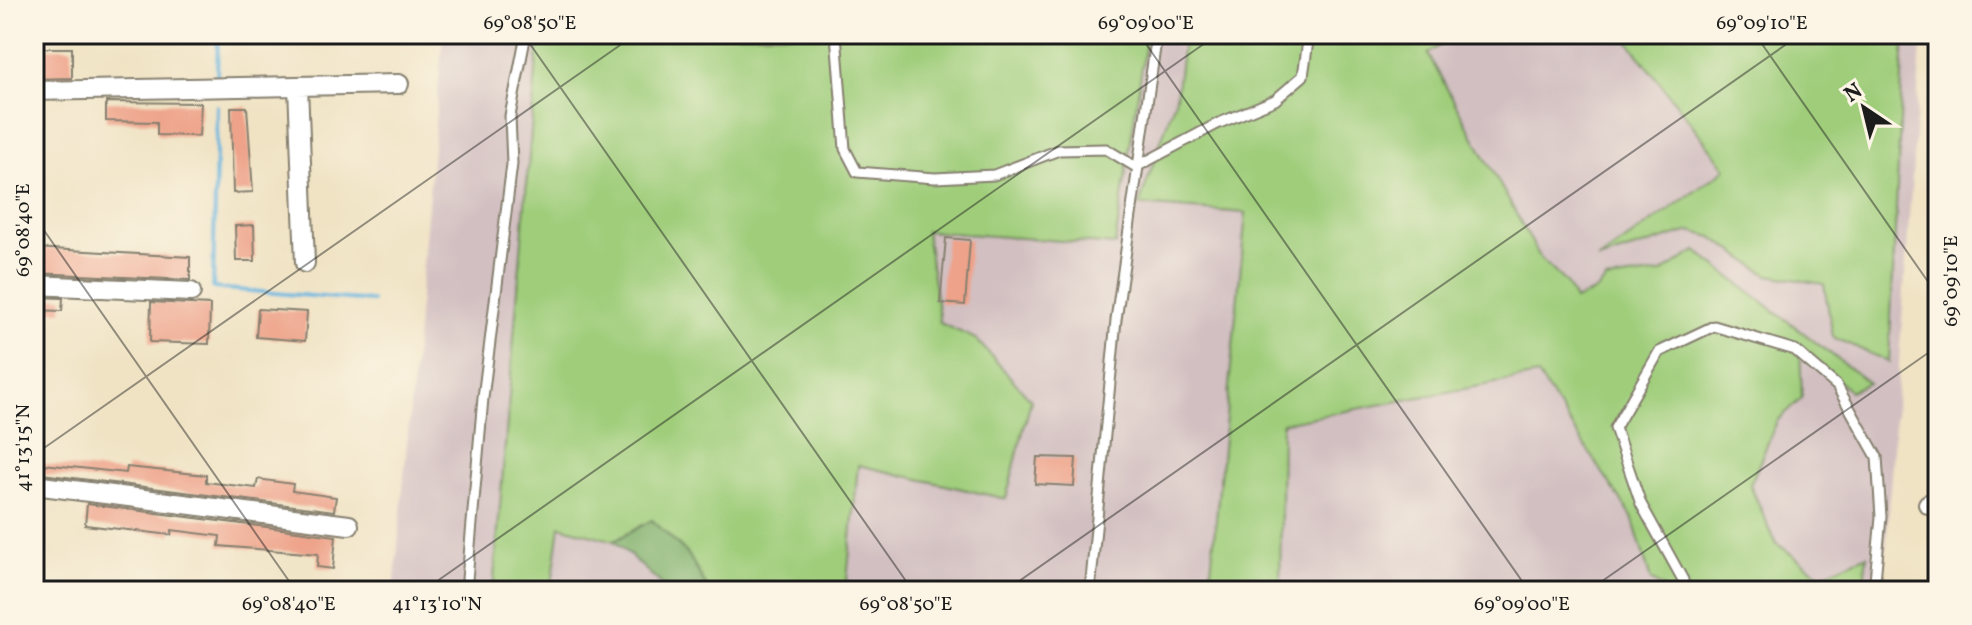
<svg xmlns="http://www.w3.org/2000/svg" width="1972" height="625" viewBox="0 0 1972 625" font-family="Vollkorn,serif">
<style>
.industrial{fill:#d2bfc1}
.green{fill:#9fcd7a;stroke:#5e744b;stroke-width:2}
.forest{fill:#7fb06a;stroke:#4e6643;stroke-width:2}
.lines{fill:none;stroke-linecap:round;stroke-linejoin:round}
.stream{stroke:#63b4de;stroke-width:4}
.building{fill:#eea289}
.lane-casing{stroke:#868070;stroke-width:13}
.street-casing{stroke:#868070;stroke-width:22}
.lane{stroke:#fff;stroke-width:9}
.street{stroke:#fff;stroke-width:18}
.ticks{fill:none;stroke:#1c1c1c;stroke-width:2;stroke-opacity:0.45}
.neatline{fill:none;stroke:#1c1c1c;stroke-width:3}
.ticks-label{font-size:20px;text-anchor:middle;fill:#1c1c1c}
</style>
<rect width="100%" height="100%" fill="#fcf5e5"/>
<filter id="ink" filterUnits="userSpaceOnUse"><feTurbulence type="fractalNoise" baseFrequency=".0125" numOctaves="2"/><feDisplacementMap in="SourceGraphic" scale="16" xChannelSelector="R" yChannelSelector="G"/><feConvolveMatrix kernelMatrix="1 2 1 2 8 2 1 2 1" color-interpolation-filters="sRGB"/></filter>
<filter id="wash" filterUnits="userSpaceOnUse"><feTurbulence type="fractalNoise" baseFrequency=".006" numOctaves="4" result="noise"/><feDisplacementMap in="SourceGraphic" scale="32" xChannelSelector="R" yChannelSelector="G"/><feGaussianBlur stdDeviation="1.8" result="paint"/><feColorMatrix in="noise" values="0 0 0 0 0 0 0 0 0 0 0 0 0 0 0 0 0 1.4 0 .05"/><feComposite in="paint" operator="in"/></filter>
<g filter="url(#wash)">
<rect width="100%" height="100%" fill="#f0e3c4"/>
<path class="industrial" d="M443 34H1922L1883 591H394Z"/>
<path class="green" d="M539 34H1147L1115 245 926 231 940 323 976 339 1031 400 1006 499 858 465 846 591H709L688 554 652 520 614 541 560 526 551 591H493Z
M1184 34H1456L1428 54 1541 259 1566 283 1575 300 1596 291 1606 280 1661 273 1696 251 1869 383 1850 391 1800 347 1802 398 1777 421 1750 485 1776 543 1821 575 1867 555 1863 591H1668L1651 580 1632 517 1538 375 1282 423 1280 591H1209L1246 213 1139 205 1176 97Z
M1623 34H1904L1889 362 1833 337 1824 284 1768 275 1712 237 1690 231 1598 260 1726 169Z"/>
<path class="forest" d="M652 520 688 554 709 591H669L614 541Z"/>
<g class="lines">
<path class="stream" d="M217 78 218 34
M217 106 213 288 372 301"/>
</g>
<g id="blocks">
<path class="building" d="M34 48H72V78L34 79Z
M106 102 201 103 199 136 157 135V122L106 121Z
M231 107H247L253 192 233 193Z
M254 225 255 261H236L235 226Z
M946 238 970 240 965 305 940 303Z
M34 248 190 257V280L34 273Z
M34 297 63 298 62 311 34 310Z
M151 302 210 305 209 344 150 342Z
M258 309 307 312 305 341 256 337Z
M1037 457 1076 458 1074 486 1035 484Z
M34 463 126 473 127 467 206 475V482L256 488 258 479 293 484 292 491 336 497 334 511 34 473Z
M87 504 336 536 333 569 317 567 318 554 219 546 220 536 172 530 171 535 85 525Z"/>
</g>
</g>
<g filter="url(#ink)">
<use href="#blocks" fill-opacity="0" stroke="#868070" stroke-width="2"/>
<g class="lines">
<g class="lane-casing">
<path id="lane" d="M836 34 845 149 857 172 935 178 994 175 1059 150 1106 149 1136 167
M1136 167 1217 124 1275 100 1303 76 1309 34
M466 591 483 398 512 164 510 116 526 34
M1090 591 1116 320 1157 34
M1682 591 1683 580 1641 504 1615 428 1659 352 1714 326 1795 350 1837 386 1877 457 1881 517 1874 591"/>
</g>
<g class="street-casing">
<path id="street" d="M298 86 305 263
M34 91 399 84
M34 285 191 292
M34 485 349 525
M1928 504H1938"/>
</g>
<use href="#lane" class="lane"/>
<use href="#street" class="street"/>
</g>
</g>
<path class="ticks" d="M523 34 913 591M1139 34 1529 591M1755 34 1938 296M34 47 53 34M34 216 296 591M34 455 636 34M423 591 1218 34M1005 591 1801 34M1588 591 1938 346"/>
<rect width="1972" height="625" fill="none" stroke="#fcf5e5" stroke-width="88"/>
<g transform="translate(1864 108) rotate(325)" stroke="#fcf5e5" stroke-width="6" paint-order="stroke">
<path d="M0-6L14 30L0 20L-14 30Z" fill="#1c1c1c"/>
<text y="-12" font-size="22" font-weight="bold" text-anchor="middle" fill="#1c1c1c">N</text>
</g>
<rect x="44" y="44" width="1884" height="537" class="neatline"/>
<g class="ticks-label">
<text x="530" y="29">69°08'50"E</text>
<text x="1146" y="29">69°09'00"E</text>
<text x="1762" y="29">69°09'10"E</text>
<text transform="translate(22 230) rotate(-90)" y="7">69°08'40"E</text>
<text transform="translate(1950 281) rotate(-90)" y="7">69°09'10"E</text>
<text transform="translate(22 448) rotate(-90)" y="7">41°13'15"N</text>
<text x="289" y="610">69°08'40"E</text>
<text x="437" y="610">41°13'10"N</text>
<text x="906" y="610">69°08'50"E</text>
<text x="1522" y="610">69°09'00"E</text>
</g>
</svg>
